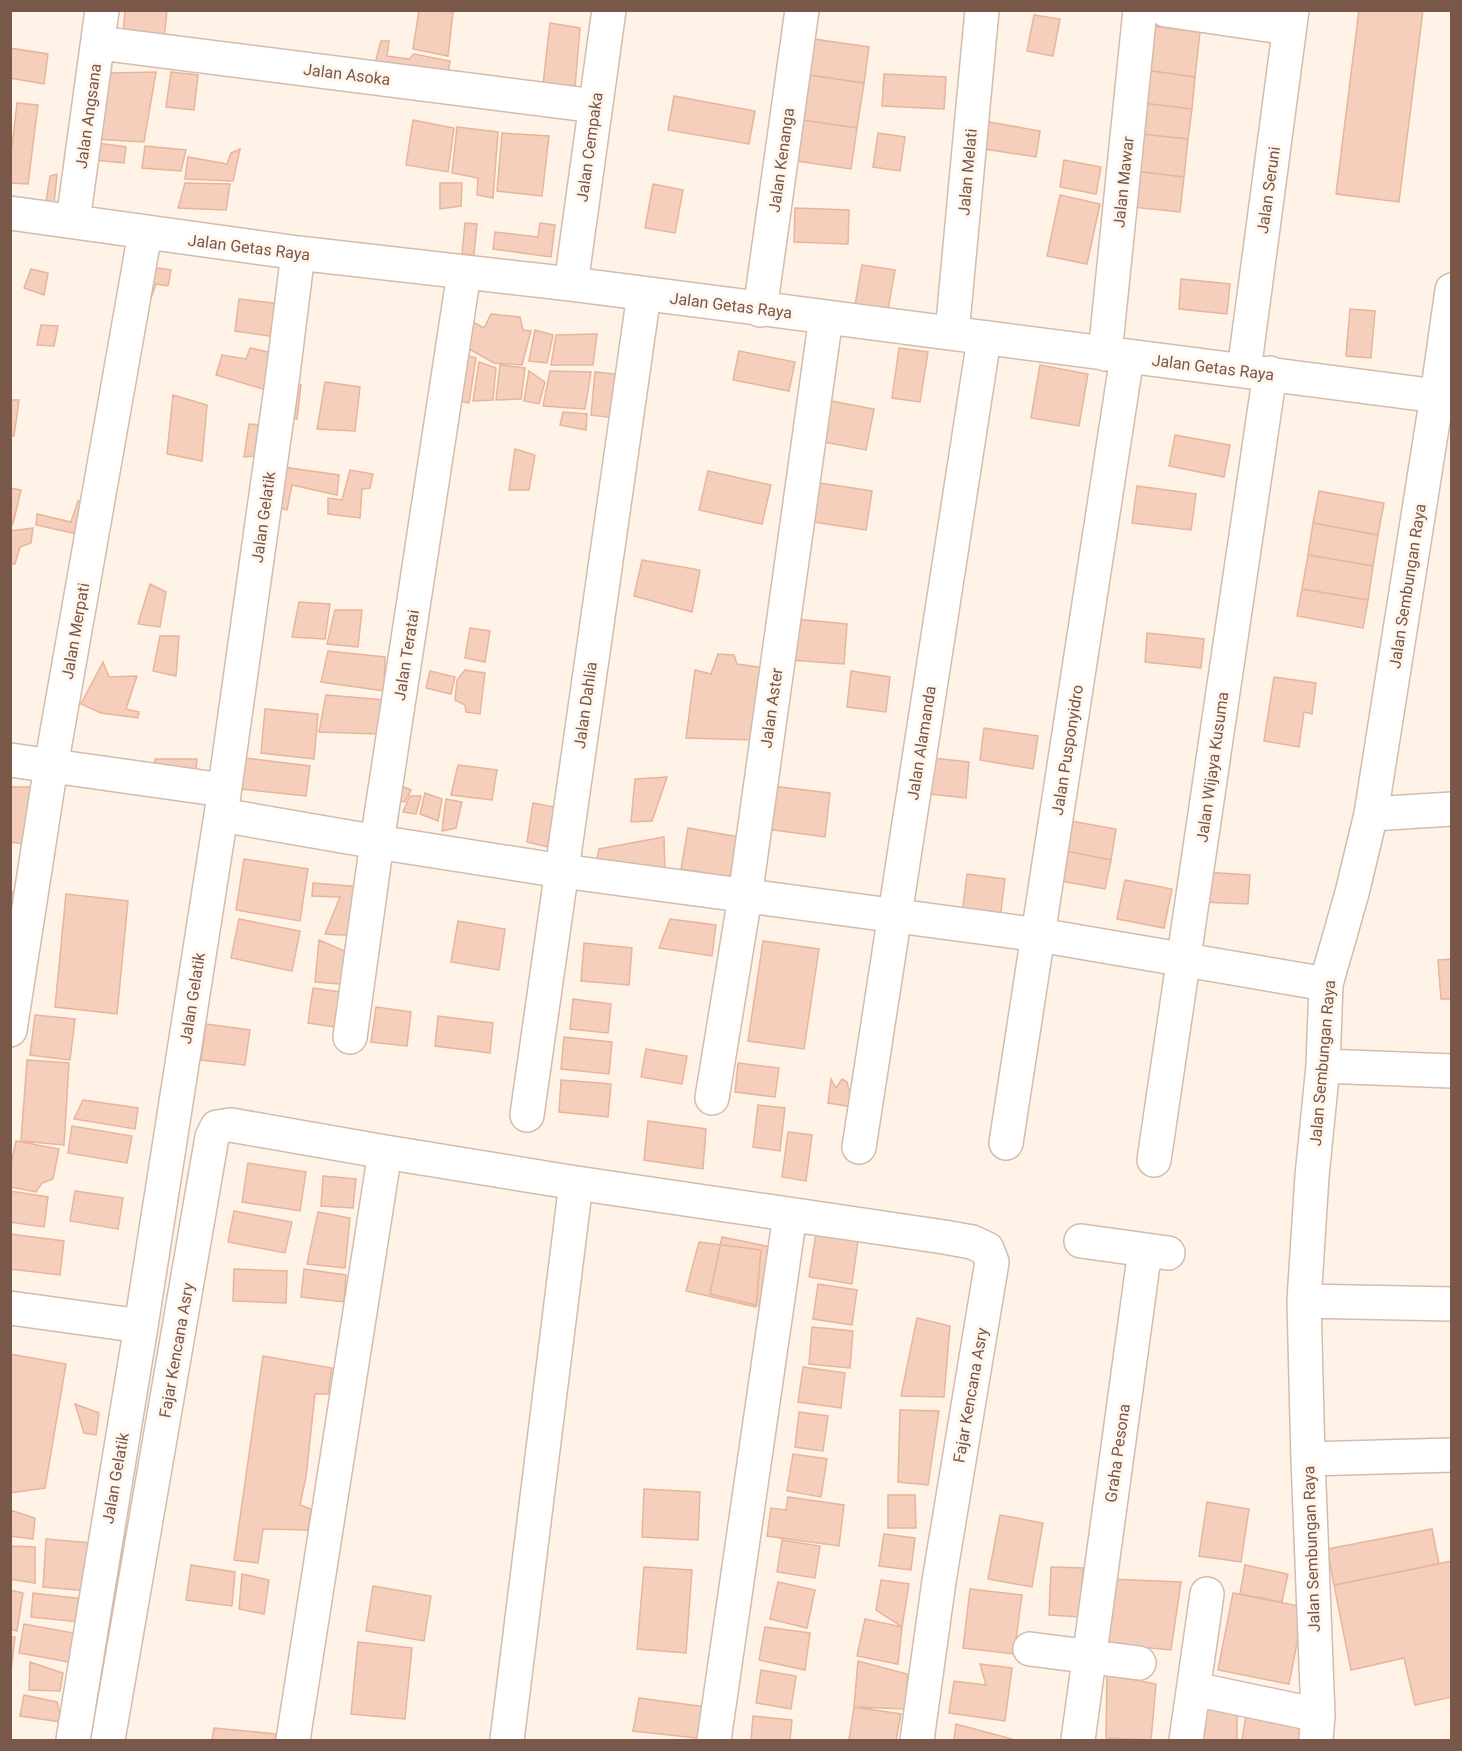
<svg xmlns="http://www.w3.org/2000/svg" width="1462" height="1751" viewBox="0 0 1462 1751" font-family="Roboto,sans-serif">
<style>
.building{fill:#f5cfbc;stroke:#e8b49b;stroke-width:1.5}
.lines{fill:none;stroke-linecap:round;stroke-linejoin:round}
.minor-casing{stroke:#d3bcad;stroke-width:36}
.minor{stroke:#fff;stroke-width:33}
.labels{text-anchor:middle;stroke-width:6;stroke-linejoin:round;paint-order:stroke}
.street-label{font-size:16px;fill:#795749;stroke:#fff7ee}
</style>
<rect width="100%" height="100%" fill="#fef3e6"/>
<path class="building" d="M125 10H167L163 50 122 47Z
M419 10 453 12 448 56 413 49Z
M1359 10H1423L1399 202 1336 194Z
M1034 15 1060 19 1053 56 1027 51Z
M550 23 580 28 575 87 543 84Z
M1144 25 1200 32 1195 77 1138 69Z
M814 39 869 47 864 83 809 75Z
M381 41H389L387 56 409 59 414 54 450 61 446 84 374 67Z
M10 48 48 54 44 84 10 78Z
M1138 69 1195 77 1192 109 1135 102Z
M156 72 144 142 93 139 111 73Z
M171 72 198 75 194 110 166 107Z
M884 74 946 77 944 109 882 106Z
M809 75 864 83 857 128 802 120Z
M674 96 755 111 749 144 668 130Z
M1135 102 1192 109 1188 139 1132 133Z
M17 103 38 105 28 184 10 183V163Z
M413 120 454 128 448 172 406 165Z
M802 120 857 128 851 169 797 161Z
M989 122 1040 131 1036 157 985 149Z
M457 127 498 132 493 198 477 195 478 178 452 173Z
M502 133 549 136 542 196 497 191Z
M878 133 905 137 900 171 873 167Z
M1132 133 1188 139 1184 177 1127 170Z
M97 143 126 147 124 163 94 160Z
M145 146 186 150 181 171 142 168Z
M240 149 233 181 185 179 188 157 227 164 231 153Z
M1064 160 1101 167 1096 194 1060 187Z
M1127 170 1184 177 1180 212 1123 206Z
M57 174 54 204 46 202 50 176Z
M185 183 230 184 226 210 178 208Z
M440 183H462L461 206 440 209Z
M653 184 683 190 675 233 645 228Z
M1060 195 1100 204 1087 264 1047 256Z
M795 208 849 210 848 244 794 242Z
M465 223 477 224 474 255 462 254Z
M540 223 555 225 551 257 493 249 495 232 538 237Z
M862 265 895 270 888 310 855 305Z
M150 267 171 270 168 286 156 284 150 301 142 300Z
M31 269 48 273 44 295 24 288Z
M1181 279 1230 284 1227 314 1179 309Z
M239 299 280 304 276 337 235 331Z
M1350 309 1375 311 1371 358 1346 356Z
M491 314 520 317 523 330 531 331 522 365 494 363 469 349 473 322 484 328Z
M41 325 58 326 54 346 37 345Z
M535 330 553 335 547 363 529 361Z
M597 334 593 365H551L556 335Z
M250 348 273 353 267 364 279 373 273 392 216 375 222 355 246 359Z
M899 348 928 352 920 402 892 398Z
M739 351 795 362 789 391 733 380Z
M462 354 476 358 469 403 457 401Z
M479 362 496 368 493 400 473 401Z
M500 365 525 368 521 399 496 400Z
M1040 365 1088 374 1079 426 1031 418Z
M529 371 545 382 539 404 524 401Z
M550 371 591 372 585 409 543 406Z
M595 372 623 375 615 418 591 415Z
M325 382 360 387 355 431 317 429Z
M294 385H301L297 419 287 417Z
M173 395 207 405 202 461 167 454Z
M10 400H19L14 436 10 435Z
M831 401 874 409 866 450 823 442Z
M563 412 587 414 586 430 560 425Z
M249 424 266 425 257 456 244 457Z
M1175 435 1230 445 1224 477 1169 466Z
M515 449 535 455 529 490H509Z
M283 467 339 475 337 495 292 485 287 510 273 505Z
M350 470 373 474 370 488 362 489 360 518 328 514V498L342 500Z
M708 471 771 485 762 524 699 510Z
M820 483 872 491 866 530 814 522Z
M1137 486 1196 494 1191 530 1132 523Z
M10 488 21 490 13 524 10 525Z
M1319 491 1384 503 1378 535 1313 523Z
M78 501 89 503 82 535 36 525 37 514 71 522Z
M1313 523 1378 535 1373 566 1308 555Z
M33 528 31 543 20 547 15 564H10V531Z
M1308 555 1373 566 1368 600 1302 589Z
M642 560 700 570 692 612 634 596Z
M150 584 166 592 160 627 138 624Z
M1302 589 1368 600 1363 628 1297 616Z
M299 602 330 604 325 639 292 637Z
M335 610H362L358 647 327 644Z
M795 619 847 624 844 664 791 660Z
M470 628 490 631 485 662 465 658Z
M1147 633 1204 639 1201 668 1145 662Z
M160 636H179L176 676 153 671Z
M328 651 385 657 384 691 321 682Z
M718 654 734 655 737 664 765 668 755 740 686 738 695 670 711 674Z
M103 662 109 677 137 676 126 709 139 712 138 718 101 713 81 704Z
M465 670 485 673 480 714 466 712 465 705 455 700 457 680Z
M430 671 455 677 451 694 426 688Z
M851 671 890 677 886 712 847 707Z
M1274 677 1316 683 1312 714 1304 712 1299 747 1264 741Z
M326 695 385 700 379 734 319 732Z
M265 709 318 714 314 759 261 753Z
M984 728 1038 736 1033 769 980 760Z
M245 758 310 766 306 796 241 789Z
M933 758 969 762 966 798 930 794Z
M155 759H197L195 780 153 778Z
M458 765 497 770 492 800 451 795Z
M667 777 652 821 631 822 635 779Z
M399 785 411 790 405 802 394 800Z
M772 786 830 793 825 837 767 829Z
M10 787H33L23 844 10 842Z
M425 793 442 799 438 821 420 814Z
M410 796H421L416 814 403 812Z
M446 799 462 802 456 828 442 831Z
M533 803 554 807 548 847 527 842Z
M1071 821 1116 829 1111 860 1066 851Z
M688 828 739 837 738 878 681 869Z
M664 837 665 877 596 864 599 849Z
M1066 851 1111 860 1105 889 1060 881Z
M244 859 308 869 300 921 236 910Z
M1204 872 1250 875 1248 904 1202 902Z
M967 874 1005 879 1000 919 962 914Z
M1125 880 1172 889 1164 928 1117 919Z
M313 883 363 887 360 936 325 934 340 897 312 896Z
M10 892 19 893 10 933Z
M66 894 128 901 117 1014 55 1007Z
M239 919 300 931 292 971 231 958Z
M670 919 716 925 712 956 659 948Z
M458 921 505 929 499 970 451 962Z
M319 940 354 955 352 985 315 982Z
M763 941 819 949 804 1049 748 1041Z
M584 943 632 948 629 985 581 981Z
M1452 959V999H1441L1438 960Z
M313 988 348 993 342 1028 308 1023Z
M573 999 611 1004 608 1033 570 1029Z
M376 1007 411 1012 407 1046 371 1042Z
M35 1015 75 1019 70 1060 30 1055Z
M438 1016 493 1023 490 1053 435 1046Z
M206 1024 250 1030 245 1065 201 1060Z
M564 1037 612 1042 609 1074 561 1069Z
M646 1049 687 1056 682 1084 641 1077Z
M27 1060 69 1063 64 1145 21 1141Z
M738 1063 779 1068 775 1097 735 1092Z
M831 1079 836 1088 842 1079 847 1082 853 1107 828 1103Z
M561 1080 611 1084 608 1117 559 1112Z
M83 1100 138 1108 135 1129 74 1119Z
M758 1105 785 1108 780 1151 753 1147Z
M648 1121 706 1129 703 1169 644 1160Z
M72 1126 132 1136 127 1163 68 1153Z
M788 1132 812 1135 806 1181 782 1177Z
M16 1141 59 1149 53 1179 42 1183 36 1192 10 1187V1170Z
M248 1163 306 1172 300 1211 242 1202Z
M323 1176 356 1179 353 1208 321 1206Z
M10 1191 48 1197 44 1227 10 1222Z
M75 1191 123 1198 118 1229 70 1221Z
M234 1211 292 1222 285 1253 228 1242Z
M318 1212 350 1218 345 1268 307 1264Z
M10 1234 64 1241 60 1275 10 1269Z
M816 1234 858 1241 852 1284 809 1277Z
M722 1237 771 1247 765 1307 710 1294Z
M699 1242 761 1250 756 1307 686 1291Z
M234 1269 287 1271 286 1303 233 1301Z
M304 1269 346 1275 344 1302 301 1297Z
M818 1284 857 1290 852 1325 813 1319Z
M917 1318 950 1326 944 1397 901 1396Z
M812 1327 853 1331 850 1368 809 1364Z
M10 1354 66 1364 45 1488 10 1493Z
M263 1356 332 1368 328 1394H315L306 1477 300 1505 311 1509 308 1530 263 1529 258 1563 234 1560Z
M803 1367 845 1373 841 1408 798 1402Z
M75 1404 99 1413 96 1435 84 1433Z
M900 1410 939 1411 928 1485 898 1482Z
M799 1412 828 1416 823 1451 795 1447Z
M793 1454 827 1459 821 1497 787 1491Z
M644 1489 700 1492 698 1540 642 1537Z
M888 1495H915L916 1528H888Z
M788 1497 844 1505 839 1546 767 1536 771 1508 786 1510Z
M1207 1502 1249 1509 1241 1562 1199 1556Z
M10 1510 35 1518 33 1539 10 1536Z
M1000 1515 1043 1523 1032 1587 988 1579Z
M1432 1529 1439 1564 1334 1585 1327 1549Z
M884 1534 915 1538 911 1570 879 1566Z
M46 1539 91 1543 88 1591 43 1587Z
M782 1540 820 1546 815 1578 777 1572Z
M10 1546 35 1547V1583L10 1579Z
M1452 1561V1697L1415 1705 1404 1658 1351 1670 1334 1585Z
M191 1565 235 1572 232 1606 186 1600Z
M1245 1565 1288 1574 1282 1602 1240 1594Z
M644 1567 692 1570 686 1653 637 1649Z
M1051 1567 1083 1568 1081 1617 1049 1615Z
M242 1574 269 1580 264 1614 239 1609Z
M1110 1579 1181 1582 1171 1650 1108 1644Z
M881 1580 909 1584 902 1627 876 1610Z
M778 1582 815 1590 807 1628 770 1619Z
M373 1586 431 1596 424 1641 366 1631Z
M970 1589 1022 1595 1014 1654 963 1648Z
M10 1590 23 1593 17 1631 10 1629Z
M33 1593 83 1599 80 1622 31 1617Z
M1233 1593 1304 1607 1289 1684 1218 1670Z
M865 1619 902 1627 898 1664 857 1656Z
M24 1624 79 1634 75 1663 19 1653Z
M765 1627 810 1633 805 1670 759 1660Z
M10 1637H15L11 1671H10Z
M358 1642 412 1648 405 1719 351 1714Z
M858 1661 907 1674 908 1709 854 1707Z
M30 1662 63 1673 60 1691 29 1690Z
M980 1664 1012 1668 1005 1721 949 1713 954 1681 986 1685Z
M761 1670 796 1676 791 1709 756 1703Z
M1107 1674 1156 1684 1151 1740 1106 1738Z
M24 1695 57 1702 62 1722 20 1716Z
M639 1698 706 1707V1739L633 1731Z
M1202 1705H1237V1740H1202Z
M854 1707 901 1714 896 1740H849Z
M1246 1715 1307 1724 1304 1740H1242Z
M753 1716 792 1720 790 1740H751Z
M956 1724 1012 1739V1740H954Z
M214 1728 276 1734 275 1740H212Z"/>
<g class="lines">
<g class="minor-casing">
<path id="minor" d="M1166 10 1289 28
M99 43 595 106
M10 213 298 253 571 284 1452 398
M73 221 102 10
M571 284 609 10
M760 310 802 10
M952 333 982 10
M1105 354 1140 10
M1244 371 1292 10
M10 760 223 790
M1371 814 1452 809
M221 815 377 842 562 871 1039 935 1326 984
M10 1030 51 766 145 233
M350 1037 377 842 464 273
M1323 1066 1452 1071
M712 1098 745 897 826 317
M527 1115 644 294
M1006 1143 1127 357
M859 1147 984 339
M1154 1160 1270 373
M1081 1241 1168 1253
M1304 1301 1452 1304
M10 1308 141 1326
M1308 1459 1452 1455
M1030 1649 1139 1663
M1194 1689 1318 1715
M73 1740 141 1326 221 815 283 374 298 253
M108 1740 212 1137 217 1127 231 1125 385 1152 576 1183 944 1237 972 1242 987 1249 992 1262 939 1581 917 1740
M293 1740 385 1152
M507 1740 576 1183
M714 1740 790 1215
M1078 1740 1145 1250
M1186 1740 1207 1594
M1316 1740 1318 1715 1308 1459 1304 1301 1312 1176 1323 1066 1326 984 1352 893 1371 814 1437 396 1452 290"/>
</g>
<use href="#minor" class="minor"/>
</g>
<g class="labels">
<g class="street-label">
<text transform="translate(347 74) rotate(7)" y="6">Jalan Asoka</text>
<text transform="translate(88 116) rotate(-82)" y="6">Jalan Angsana</text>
<text transform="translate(589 147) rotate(-82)" y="6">Jalan Cempaka</text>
<text transform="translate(781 160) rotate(-82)" y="6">Jalan Kenanga</text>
<text transform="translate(967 172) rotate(-85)" y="6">Jalan Melati</text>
<text transform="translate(1123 182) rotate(-84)" y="6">Jalan Mawar</text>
<text transform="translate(1268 190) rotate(-82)" y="6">Jalan Seruni</text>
<text transform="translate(249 247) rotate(7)" y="6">Jalan Getas Raya</text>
<text transform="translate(731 305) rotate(7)" y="6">Jalan Getas Raya</text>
<text transform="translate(1213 367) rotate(7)" y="6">Jalan Getas Raya</text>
<text transform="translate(263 517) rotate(-82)" y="6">Jalan Gelatik</text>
<text transform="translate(1407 586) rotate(-81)" y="6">Jalan Sembungan Raya</text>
<text transform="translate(75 631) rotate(-80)" y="6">Jalan Merpati</text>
<text transform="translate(406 655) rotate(-81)" y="6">Jalan Teratai</text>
<text transform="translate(585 705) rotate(-82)" y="6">Jalan Dahlia</text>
<text transform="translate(771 708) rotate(-82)" y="6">Jalan Aster</text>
<text transform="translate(921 743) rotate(-81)" y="6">Jalan Alamanda</text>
<text transform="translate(1067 750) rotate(-81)" y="6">Jalan Pusponyidro</text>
<text transform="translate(1212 767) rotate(-82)" y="6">Jalan Wijaya Kusuma</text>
<text transform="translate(192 998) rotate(-81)" y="6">Jalan Gelatik</text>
<text transform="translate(1322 1063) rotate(-85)" y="6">Jalan Sembungan Raya</text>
<text transform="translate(176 1350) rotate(-80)" y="6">Fajar Kencana Asry</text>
<text transform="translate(970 1395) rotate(-80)" y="6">Fajar Kencana Asry</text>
<text transform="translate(1117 1453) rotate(-82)" y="6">Graha Pesona</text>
<text transform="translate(115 1478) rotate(-80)" y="6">Jalan Gelatik</text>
<text transform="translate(1311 1549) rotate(-92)" y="6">Jalan Sembungan Raya</text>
</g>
</g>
<rect width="1462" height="1751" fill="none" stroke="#795749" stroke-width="24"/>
</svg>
